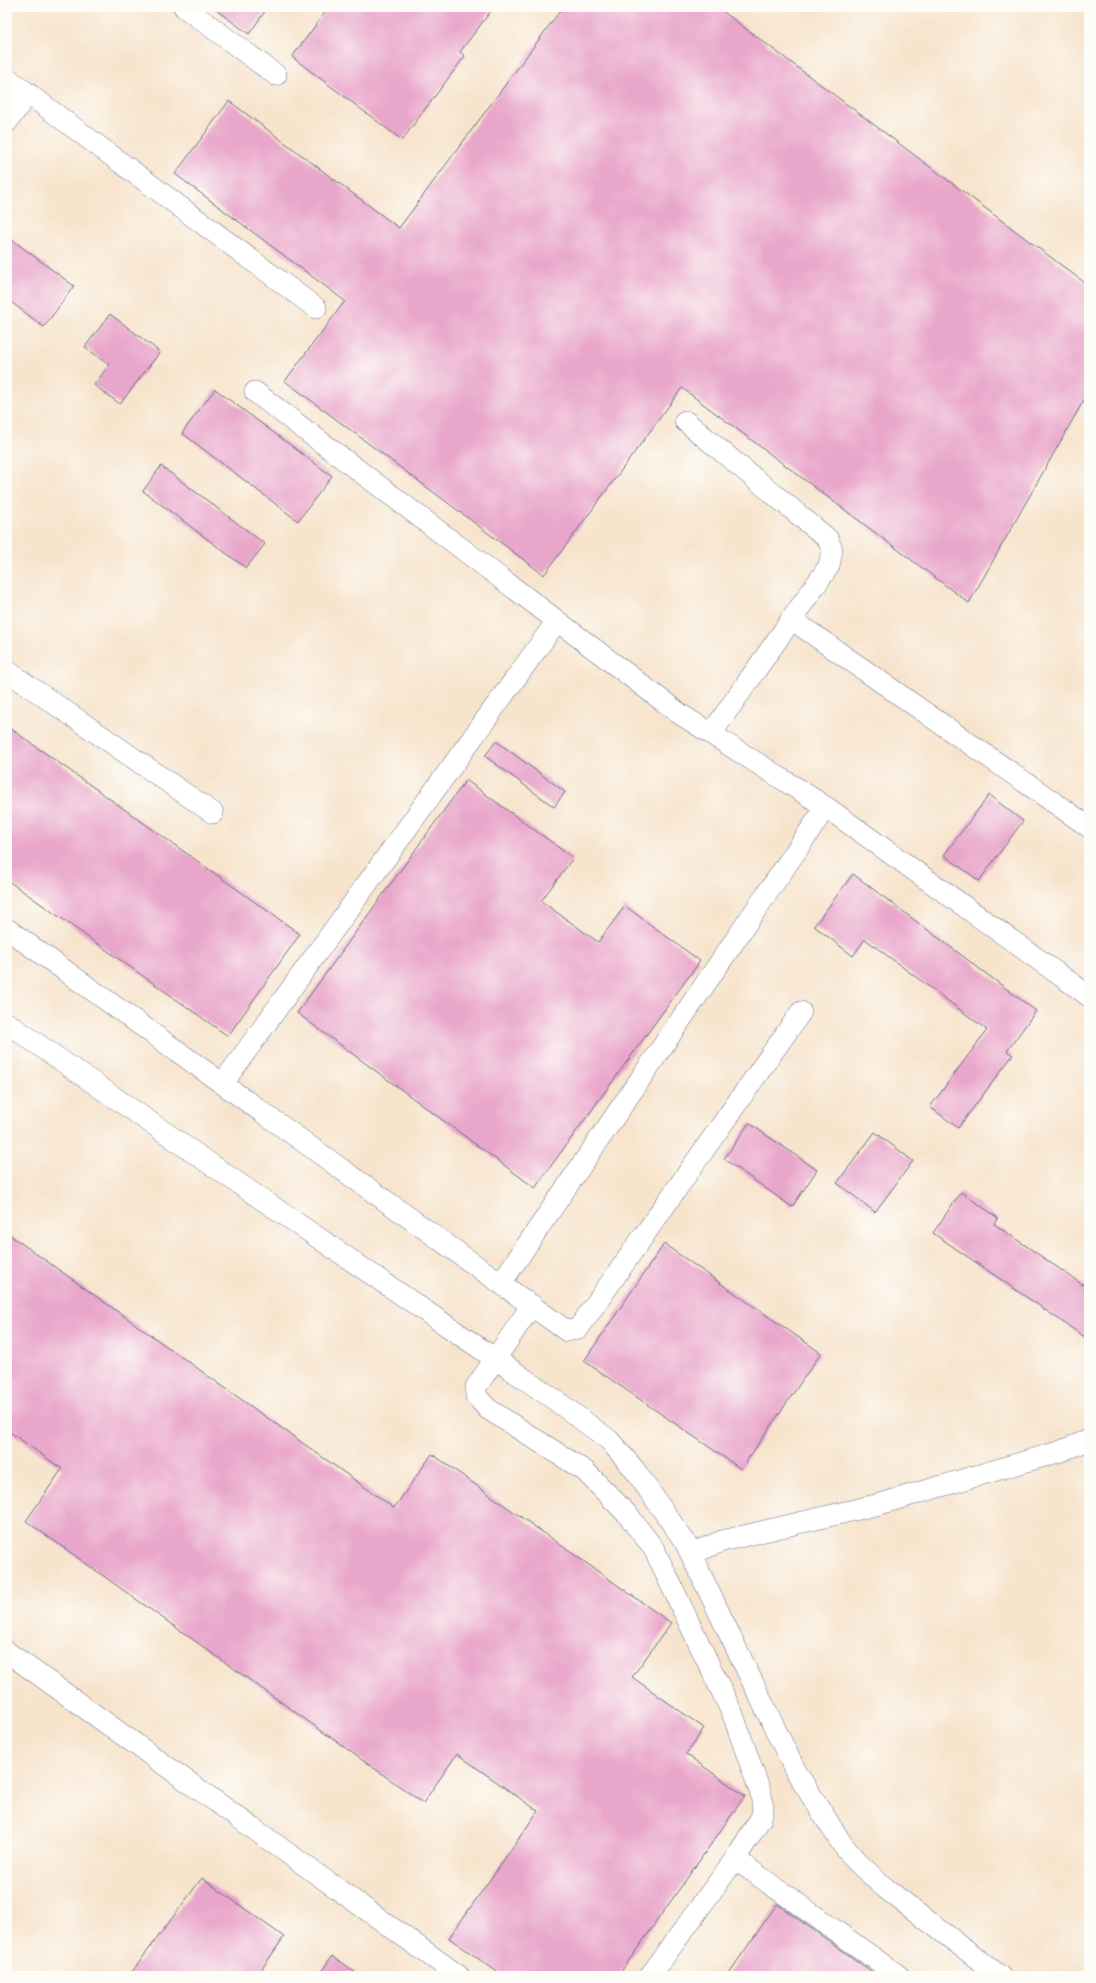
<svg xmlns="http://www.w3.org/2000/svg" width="1096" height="1983" viewBox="0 0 1096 1983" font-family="'IM FELL English',serif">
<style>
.building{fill:#e9a6cb}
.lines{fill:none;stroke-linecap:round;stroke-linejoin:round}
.minor-casing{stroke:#686e85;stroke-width:22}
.minor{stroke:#fff;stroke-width:21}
</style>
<rect width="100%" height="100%" fill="#fdfcf7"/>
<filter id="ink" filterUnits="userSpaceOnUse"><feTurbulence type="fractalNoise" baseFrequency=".025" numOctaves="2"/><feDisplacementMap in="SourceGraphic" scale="8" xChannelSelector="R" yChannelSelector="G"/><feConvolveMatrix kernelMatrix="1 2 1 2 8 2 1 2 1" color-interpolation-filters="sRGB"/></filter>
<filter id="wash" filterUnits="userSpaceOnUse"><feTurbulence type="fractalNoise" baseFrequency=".012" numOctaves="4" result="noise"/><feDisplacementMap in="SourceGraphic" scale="16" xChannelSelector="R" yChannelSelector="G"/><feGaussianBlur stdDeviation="0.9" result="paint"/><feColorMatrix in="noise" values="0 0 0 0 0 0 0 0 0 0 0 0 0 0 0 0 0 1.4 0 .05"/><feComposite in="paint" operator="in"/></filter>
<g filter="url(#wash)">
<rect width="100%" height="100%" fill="#f7e4cd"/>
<g id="blocks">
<path class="building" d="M212 7H268L249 34Z
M329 7H494L460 52 465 56 402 140 292 57Z
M563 7H717L1089 286V391L969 603 682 388 544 575 285 381 345 301 175 174 229 101 399 228Z
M7 236 74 286 44 327 7 299Z
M110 314 160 352 120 404 94 385 109 365 85 347Z
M215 389 332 476 298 521 182 433Z
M161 466 265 544 246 568 143 491Z
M7 726 300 934 228 1036 7 880Z
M496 741 565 792 554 807 485 756Z
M466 780 573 858 541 901 598 942 625 906 700 961 535 1188 297 1013Z
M989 795 1023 821 979 881 944 855Z
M853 874 1036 1011 1007 1051 1013 1055 958 1128 930 1107 987 1030 865 939 853 956 814 926Z
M749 1123 817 1170 792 1207 724 1159Z
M875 1132 913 1161 875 1212 837 1183Z
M961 1192 998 1218 994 1224 1089 1289V1340L933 1233Z
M7 1233 394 1508 432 1454 671 1623 632 1677 704 1728 686 1754 745 1796 618 1976H503L449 1938 538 1811 457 1754 423 1803 26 1521 62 1469 7 1430Z
M664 1244 821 1353 741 1469 584 1361Z
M202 1878 284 1937 257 1976H129Z
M777 1904 878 1976H727Z
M332 1956 360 1976H318Z"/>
</g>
</g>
<g filter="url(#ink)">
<use href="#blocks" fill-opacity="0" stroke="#686e85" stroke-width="1"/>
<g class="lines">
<g class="minor-casing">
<path id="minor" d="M184 7 276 75
M7 78 316 308
M7 122 28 93
M255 392 680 714 826 807 1089 996
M685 421 828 539 832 550 829 566 711 734
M791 619 1089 827
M7 671 213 813
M7 929 567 1331 578 1329 801 1012
M7 1023 219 1170 551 1397 609 1440 634 1469 685 1542 795 1770 842 1844 856 1861 885 1888 1000 1976
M223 1083 557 621
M501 1283 826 807
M532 1305 476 1387V1396L488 1409 585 1471 628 1515 654 1549 733 1715 761 1794 763 1809 761 1818 735 1859 650 1976
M691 1554 722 1541 880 1504 1058 1452 1089 1440
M7 1652 459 1976
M735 1859 899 1976"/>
</g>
<use href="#minor" class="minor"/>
</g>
</g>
<rect width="1096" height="1983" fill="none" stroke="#fdfcf7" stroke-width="24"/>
</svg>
